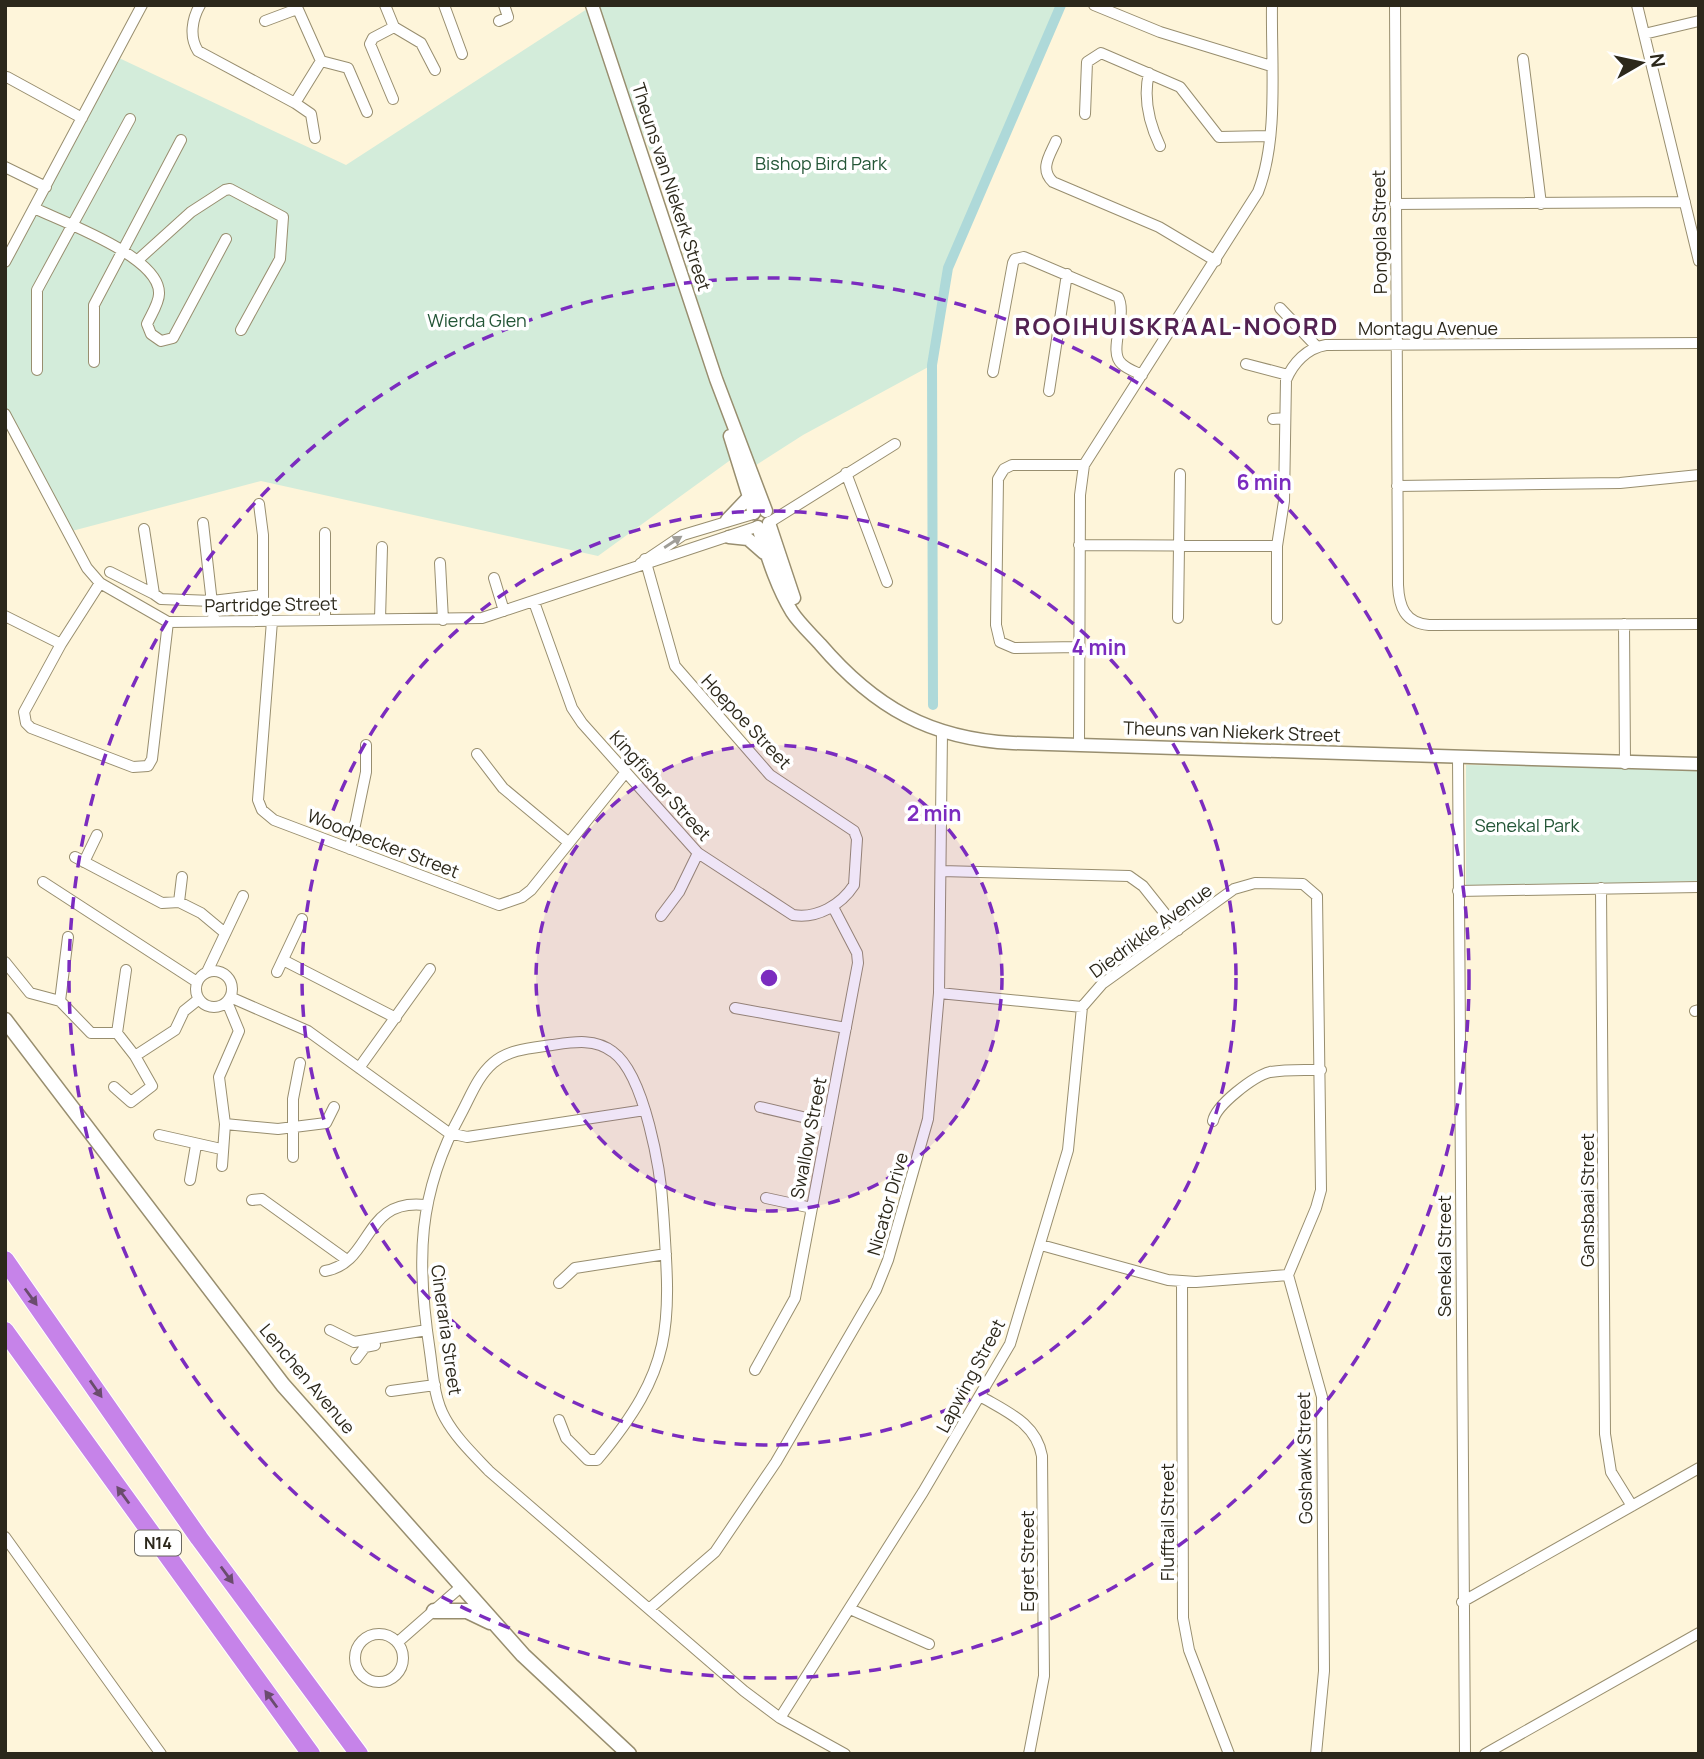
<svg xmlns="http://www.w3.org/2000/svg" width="1704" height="1759" viewBox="0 0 1704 1759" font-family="Manrope,sans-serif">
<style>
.green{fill:#d3ecda}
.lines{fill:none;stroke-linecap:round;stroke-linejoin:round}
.canal{stroke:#aed9d9;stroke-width:10}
.minor-casing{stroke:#988e6f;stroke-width:12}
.tertiary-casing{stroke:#988e6f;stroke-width:15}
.secondary-casing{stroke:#988e6f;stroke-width:17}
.motorway-casing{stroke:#fff;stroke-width:20}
.minor{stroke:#fff;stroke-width:10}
.tertiary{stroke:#fff;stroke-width:12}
.secondary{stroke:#fff;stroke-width:14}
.motorway{stroke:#c683e9;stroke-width:18}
.oneway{fill:#a09e98}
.oneway2{fill:#6a4c6d}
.ring{fill:none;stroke:#7b2cbf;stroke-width:3.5;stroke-dasharray:12 9}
.labels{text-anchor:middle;stroke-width:7;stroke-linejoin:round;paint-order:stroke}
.shield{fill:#fff;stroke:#6b685f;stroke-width:2}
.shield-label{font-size:16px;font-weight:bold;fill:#2c281b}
.park-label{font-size:18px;fill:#245637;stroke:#fff}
.street-label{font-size:18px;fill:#2c281b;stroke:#fff}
.district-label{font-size:24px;font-weight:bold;letter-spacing:2px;fill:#532252;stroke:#fff}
.centre{fill:#7b2cbf;stroke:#fff;stroke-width:3.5}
.ring-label{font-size:21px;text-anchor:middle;font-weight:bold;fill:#7b2cbf;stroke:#fff;stroke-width:7;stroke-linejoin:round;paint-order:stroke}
</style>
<rect width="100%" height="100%" fill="#fef5da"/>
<path class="green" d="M592 5H1061L948 268 932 365 803 435 753 467 733 417 659 174Z
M587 9 736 456 598 556 261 481 72 531 5 405V272L119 58 346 165Z
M1466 765 1699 768V881L1466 888Z"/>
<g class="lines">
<path class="canal" d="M933 705 932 365 948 268 1061 5"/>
<g class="minor-casing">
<path id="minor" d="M200 5C192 19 189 37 198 51L295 103 321 61 296 5
M385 5 394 27 421 43 435 70
M444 5 462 54
M1094 5 1160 32 1271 66
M1395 5 1398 585C1399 607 1405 623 1429 625L1699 624
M1637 5 1699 261
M265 21 297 9
M499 21 508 17 504 5
M1644 34 1699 21
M1523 59 1541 204
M321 61 348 68 367 112
M1149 73C1143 98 1149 123 1160 146
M7 77 82 118
M393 99 370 44 373 38 394 27
M295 103 311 114 315 138
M1085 114 1087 62 1101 53 1180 87 1219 137 1269 136
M1056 141C1050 155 1039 169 1053 182L1159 227 1216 261
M5 167 46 187
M1395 204 1685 202
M34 208C63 222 161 257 159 294 159 303 151 315 147 324L151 334 161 341 173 338 226 239
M139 259 191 212 225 190 230 189 283 217 280 259 241 330
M5 262 142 5
M1280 308 1317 347
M94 362V305L181 140
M1246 364 1288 375
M37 370V290L130 119
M993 372 1013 263 1015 259 1024 257 1118 297C1128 315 1107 352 1122 364 1127 369 1136 372 1142 375
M1049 391 1067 274
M5 414 87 568 100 583 168 622 482 618 756 527
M1273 419 1285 418
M846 473 887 582
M1397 486 1620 483 1699 475
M259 504 263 535V621
M770 522 895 444
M203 523 214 621
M144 529 154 594 161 599 212 601 262 595
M1079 545 1277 546
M440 563 443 620
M640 564 683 535 753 514
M110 572 154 594
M494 578 504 611
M100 583 61 644 24 712 26 723 31 728 133 767 148 766 152 759 168 622
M534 602 572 708 582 723 698 853 793 915C817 919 841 905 854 885L857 839 854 831 770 775 675 666 645 559
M5 616 61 644
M1178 618 1180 474
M325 619V533
M380 619 382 547
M1277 619V546L1284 501 1286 380C1293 363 1307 348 1326 345L1699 343
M272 621 258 800 262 810 274 820 499 905 522 897 531 890 625 773
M1624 624 1625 764
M1079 647 1014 648 1000 642 996 625 998 479 1004 469 1012 465H1084
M1079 743 1080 495 1084 465 1258 192C1279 138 1271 63 1272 5
M477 754 503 788 568 842
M1458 757 1465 1754
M350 849 366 772V745
M75 857 162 903 179 902 201 913 225 933
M84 862 97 835
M941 871 1129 876 1143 886 1178 930
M43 882 197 982
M1601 888 1605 1434 1611 1472 1632 1506
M1458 891 1699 887
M179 902 182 877
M661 916 679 892 698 853
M283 960 396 1018
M5 962 30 993 60 1001 91 1033H117L135 1056 175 1030 184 1011 199 999
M196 989a18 18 0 1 1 36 0a18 18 0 1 1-36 0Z
M207 972 243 896
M277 972 302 919
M939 993 1082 1007 1102 984 1234 889 1255 883 1303 884 1317 896 1321 1190 1316 1208 1288 1275 1322 1397 1324 1671 1316 1754
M230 997 308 1031 449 1133 467 1137 645 1110
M60 1001 68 937
M735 1008 846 1028
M1695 1011 1699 1010
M117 1033 126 970
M359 1068 430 969
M114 1087 131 1102 152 1086 135 1056
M760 1107 828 1123
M1213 1121C1216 1105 1254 1076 1270 1072 1286 1069 1305 1070 1321 1070
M225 1124 278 1129 326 1123 334 1107
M159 1135 221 1149
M293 1157V1099L300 1063
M222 1166 225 1124 219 1077 239 1031 227 1002
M190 1180 196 1145
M766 1198 812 1208
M252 1200 262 1199 347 1260
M1041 1245 1168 1280 1196 1282 1288 1275
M325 1271C373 1263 362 1198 425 1205
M1182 1281 1183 1618 1189 1650 1229 1754
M559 1283 575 1268 666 1254
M330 1330 354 1342 427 1330
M356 1359 365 1347 375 1345
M755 1370 795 1298 858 963 857 953 833 907
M391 1391 435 1385
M980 1396C1007 1412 1036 1423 1042 1456L1044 1676 1029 1754
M559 1420 566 1438 588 1460H597C675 1367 671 1326 663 1210 661 1172 645 1075 613 1052 595 1038 573 1042 552 1045 532 1048 509 1049 493 1063 478 1076 471 1095 462 1112 417 1194 416 1261 430 1352 433 1373 434 1399 445 1418 456 1438 473 1454 489 1471L744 1691 780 1718 845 1754
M5 1537 161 1754
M1462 1602 1699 1468
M649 1609 715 1552 776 1462 876 1290 888 1260 928 1119 939 993 942 732
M850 1609 929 1644
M355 1658a24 24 0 1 1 48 0a24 24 0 1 1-48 0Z
M398 1642 463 1585
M780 1718 923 1492 1010 1344 1068 1150 1082 1007
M1485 1754 1699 1633"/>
</g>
<g class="tertiary-casing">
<path id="tertiary" d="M592 5 716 379 766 511
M730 436 754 513
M727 520 748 498
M769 523 794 598
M758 527C767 555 776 586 792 612 799 623 811 634 820 644 874 707 930 739 1013 743L1699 764
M729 537 748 539 764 553"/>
</g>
<g class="secondary-casing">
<path id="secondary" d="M5 1020 283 1385 523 1655 629 1754
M434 1611H467L490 1622"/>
</g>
<g class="motorway-casing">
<path id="motorway" d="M5 1260 199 1538 359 1754
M5 1331 311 1754"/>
</g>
<use href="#minor" class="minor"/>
<use href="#tertiary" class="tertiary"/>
<use href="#secondary" class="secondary"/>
<use href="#motorway" class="motorway"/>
</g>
<defs><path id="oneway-solid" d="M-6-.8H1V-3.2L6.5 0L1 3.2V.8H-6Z" transform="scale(1.75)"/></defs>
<use class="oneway" href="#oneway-solid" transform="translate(673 542) rotate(-33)"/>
<g class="oneway2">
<use href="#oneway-solid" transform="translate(31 1297) rotate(54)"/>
<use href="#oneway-solid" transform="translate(96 1389) rotate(55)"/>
<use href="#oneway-solid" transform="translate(123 1495) rotate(-126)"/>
<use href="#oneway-solid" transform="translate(227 1575) rotate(54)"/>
<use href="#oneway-solid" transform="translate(271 1699) rotate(-126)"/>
</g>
<circle cx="769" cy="978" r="233" fill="#7b2cbf" fill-opacity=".12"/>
<g class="ring">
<circle cx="769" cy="978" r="233"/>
<circle cx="769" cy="978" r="467"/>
<circle cx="769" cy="978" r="700"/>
</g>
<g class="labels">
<rect class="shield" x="135" y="1530.5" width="46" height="25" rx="5"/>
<g class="shield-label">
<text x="158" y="1549">N14</text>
</g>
<g class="park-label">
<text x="821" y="170">Bishop Bird Park</text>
<text x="477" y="327">Wierda Glen</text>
<text x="1527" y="832">Senekal Park</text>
</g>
<g class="street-label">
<text transform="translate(671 187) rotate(72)" y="6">Theuns van Niekerk Street</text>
<text transform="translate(1380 232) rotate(-91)" y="6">Pongola Street</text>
<text x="1428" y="335">Montagu Avenue</text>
<text transform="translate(271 605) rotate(-1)" y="6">Partridge Street</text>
<text transform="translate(746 722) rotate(47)" y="6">Hoepoe Street</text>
<text transform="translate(1232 732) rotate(2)" y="6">Theuns van Niekerk Street</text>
<text transform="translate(660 786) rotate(48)" y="6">Kingfisher Street</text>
<text transform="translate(383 844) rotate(21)" y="6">Woodpecker Street</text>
<text transform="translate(1151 931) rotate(-36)" y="6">Diedrikkie Avenue</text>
<text transform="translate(809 1138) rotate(-79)" y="6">Swallow Street</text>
<text transform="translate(1588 1200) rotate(-90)" y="6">Gansbaai Street</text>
<text transform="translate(888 1204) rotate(-74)" y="6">Nicator Drive</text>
<text transform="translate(1445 1256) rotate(-90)" y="6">Senekal Street</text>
<text transform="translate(446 1330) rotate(82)" y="6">Cineraria Street</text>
<text transform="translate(971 1376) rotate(-62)" y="6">Lapwing Street</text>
<text transform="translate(307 1379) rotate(50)" y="6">Lenchen Avenue</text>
<text transform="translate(1305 1458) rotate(-91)" y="6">Goshawk Street</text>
<text transform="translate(1168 1522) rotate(-90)" y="6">Flufftail Street</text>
<text transform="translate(1028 1561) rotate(-90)" y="6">Egret Street</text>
</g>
<g class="district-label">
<text x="1177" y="335">ROOIHUISKRAAL-NOORD</text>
</g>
</g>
<circle cx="769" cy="978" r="10" class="centre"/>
<g class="ring-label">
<text x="1264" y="490">6 min</text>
<text x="1099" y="655">4 min</text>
<text x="934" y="821">2 min</text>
</g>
<rect width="1704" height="1759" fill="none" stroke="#2c281b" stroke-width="14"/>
<g transform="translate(1641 63) rotate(81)" stroke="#ffffff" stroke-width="5" paint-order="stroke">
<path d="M0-5L12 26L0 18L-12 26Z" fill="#2c281b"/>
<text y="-10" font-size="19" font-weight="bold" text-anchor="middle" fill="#2c281b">N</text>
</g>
</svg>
